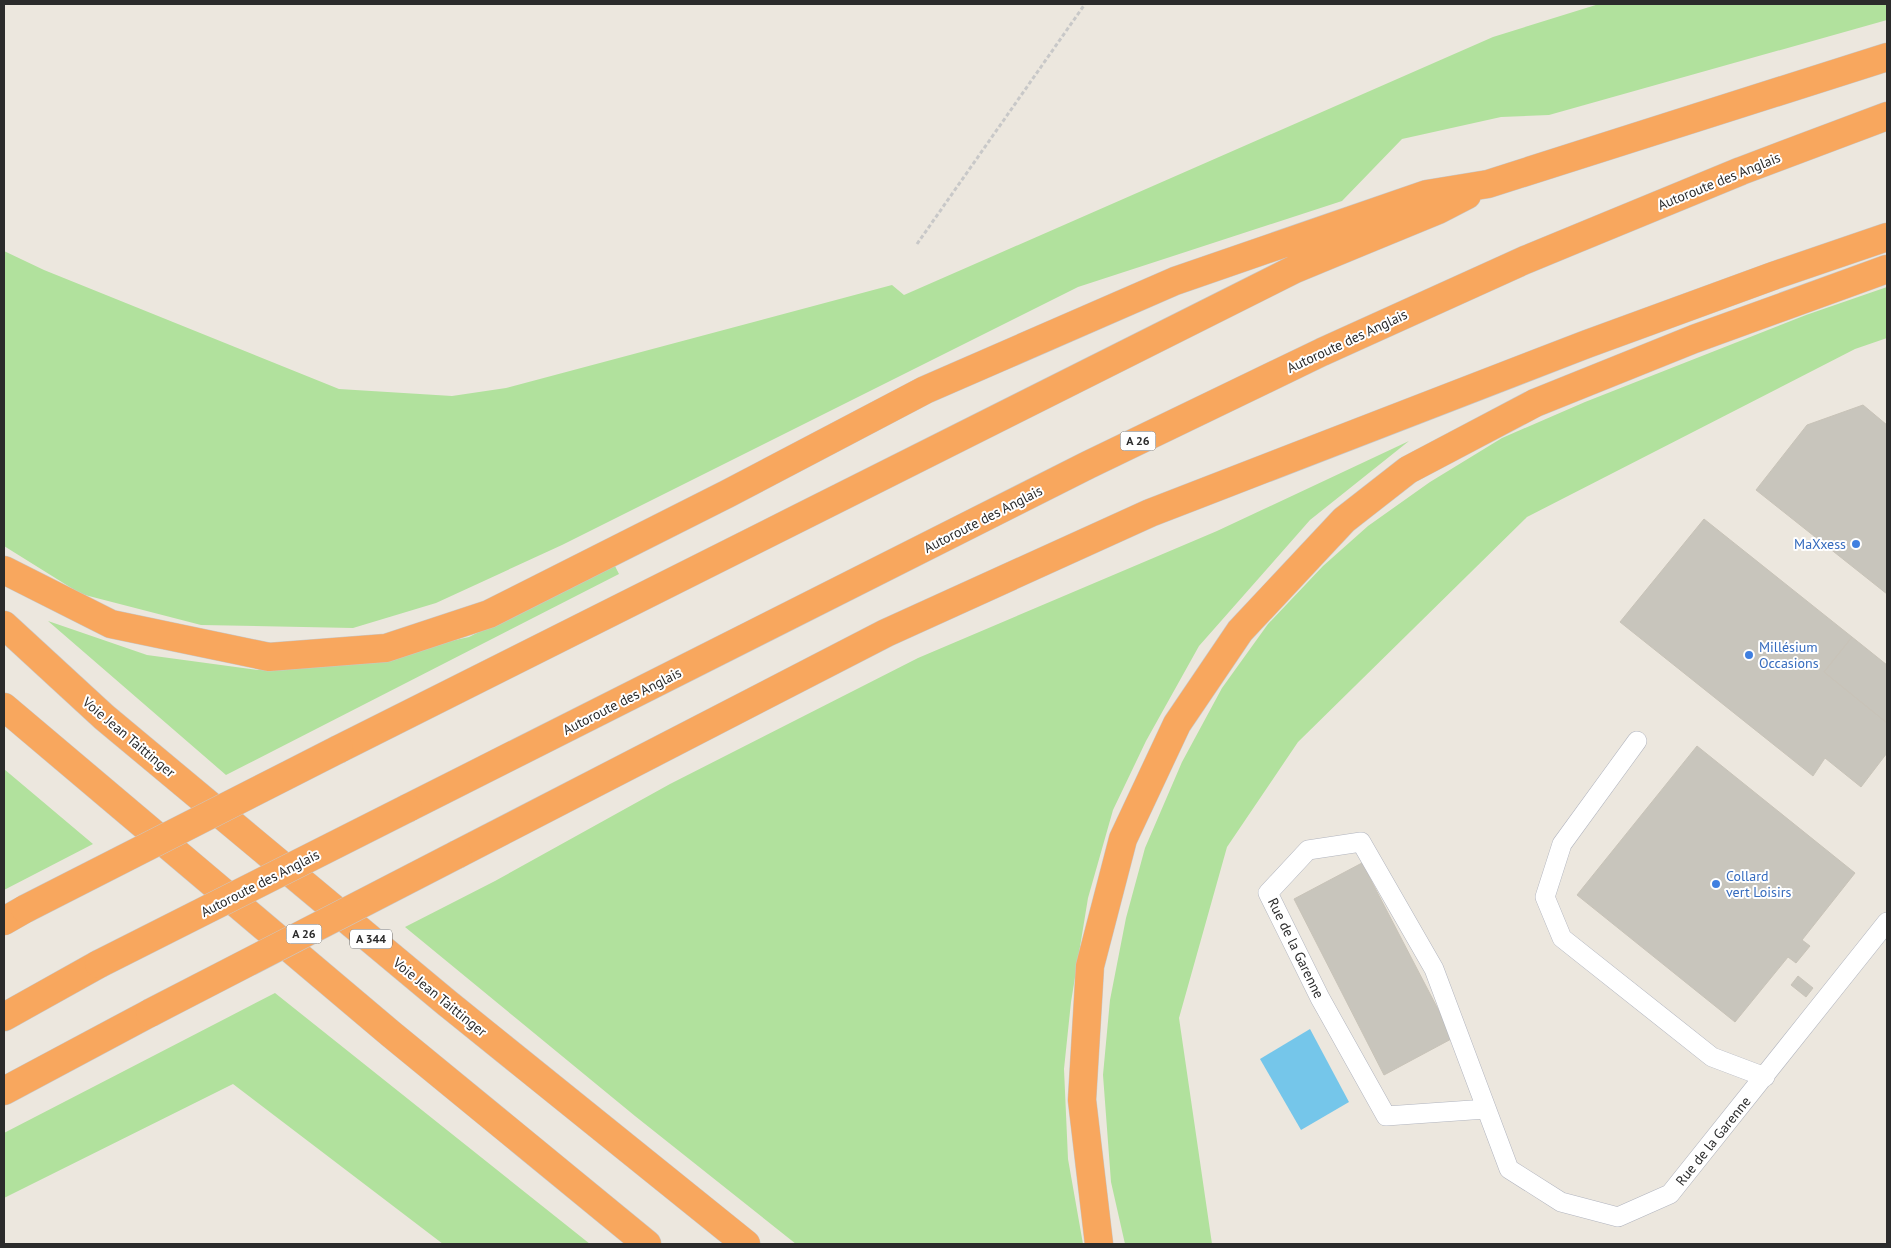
<svg xmlns="http://www.w3.org/2000/svg" width="1891" height="1248" viewBox="0 0 1891 1248" font-family="'PT Sans',sans-serif">
<style>
.green{fill:#b1e19d}
.water{fill:#75c6ea}
.building{fill:#c8c5bc;stroke:#c8c3b8}
.lines{fill:none;stroke-linecap:round;stroke-linejoin:round}
.lane-casing{stroke:#b1b4be;stroke-width:20}
.highway-casing{stroke:#c8c8c8;stroke-width:29}
.path{stroke:#c8c8c8;stroke-width:3;stroke-dasharray:4 2.5;stroke-linecap:butt}
.lane{stroke:#fff;stroke-width:19}
.highway{stroke:#f8a75e;stroke-width:28}
.highway-bridge-casing{stroke:#c8c8c8;stroke-width:29;stroke-linecap:butt}
.highway-bridge{stroke:#f8a75e;stroke-width:28}
.shop-dot{fill:#3f7fe0;stroke:#fff;stroke-width:2}
.labels{text-anchor:middle;stroke-width:4;stroke-linejoin:round;paint-order:stroke}
.shield{fill:#fff;stroke:#6b6b6b;stroke-width:1}
.shield-label{font-size:12px;font-weight:bold;fill:#2b2b2b}
.street-label{font-size:14px;fill:#2b2b2b;stroke:#fff}
.shop-label{font-size:14px;fill:#366cbe;stroke:#fff;text-anchor:start}
</style>
<rect width="100%" height="100%" fill="#ece7de"/>
<path class="green" d="M1599 4H1887V20L1549 115 1501 117 1402 139 1342 201 1078 287 562 545 436 603 353 628 201 625 81 594 4 546V251L44 270 339 389 452 396 506 388 892 285 904 295 1493 37Z
M1887 287V338L1855 349 1527 517 1298 742 1227 847 1179 1018 1212 1244H1125L1111 1182 1103 1075 1110 1000 1126 918 1145 848 1182 762 1222 688 1268 624 1323 566 1368 526 1430 482 1502 438 1585 402 1806 315Z
M1409 441 1310 520 1199 646 1146 741 1113 810 1088 898 1071 1002 1064 1069 1068 1159 1083 1244H796L635 1116 405 927 495 881 670 784 918 658 1217 531Z
M614 564 619 574 226 775 48 621 147 655 257 670 358 661 469 637Z
M4 769 93 844 4 890Z
M275 993 590 1244H443L233 1084 4 1198V1133Z"/>
<path class="water" d="M1310 1029 1349 1102 1301 1130 1260 1059Z"/>
<path class="building" d="M1863 405 1887 425V594L1756 490 1807 425Z
M1704 519 1852 637 1824 672 1887 723V753L1861 787 1825 758 1813 776 1620 622Z
M1852 637 1887 665V723L1824 672Z
M1697 746 1855 873 1802 940 1810 946 1796 963 1788 957 1735 1022 1577 895Z
M1362 863 1453 1038 1384 1075 1294 899Z
M1798 976 1813 988 1806 997 1791 985Z"/>
<g class="lines">
<g class="lane-casing">
<path id="lane" d="M1637 741 1562 844 1545 897 1562 938 1712 1057 1765 1077
M1486 1109 1386 1116 1320 998 1268 893 1308 850 1361 842 1434 969 1509 1169 1561 1202 1618 1217 1670 1194 1887 922"/>
</g>
<g class="highway-casing">
<path id="highway" d="M4 570 111 624 269 657 386 648 489 614 727 494 925 390 1175 281 1427 194 1488 184 1887 57
M4 625 104 717 447 1003 746 1244
M4 707 391 1034 647 1244
M339 749 1295 269 1438 210 1467 195
M408 808 1088 465 1322 352 1525 260 1741 171 1887 116
M458 854 886 633 1150 513 1587 344 1773 276 1887 237
M4 921 25 909
M4 1017 99 964
M4 1091 150 1013
M1099 1244 1082 1100 1090 966 1123 839 1177 724 1240 631 1344 520 1408 470 1535 403 1694 339 1887 269"/>
</g>
<path class="path" d="M917 244 1085 4"/>
<use href="#lane" class="lane"/>
<use href="#highway" class="highway"/>
<g class="highway-bridge-casing">
<path id="highway-bridge" d="M25 909 339 749
M99 964 408 808
M150 1013 458 854"/>
</g>
<use href="#highway-bridge" class="highway-bridge"/>
</g>
<g class="shop-dot">
<circle cx="1856" cy="544" r="5"/>
<circle cx="1749" cy="655" r="5"/>
<circle cx="1716" cy="884" r="5"/>
</g>
<g class="labels">
<g class="shield">
<rect x="1120.5" y="431.5" width="35" height="19" rx="4"/>
<rect x="286.5" y="924.5" width="35" height="19" rx="4"/>
<rect x="350" y="929.5" width="42" height="19" rx="4"/>
</g>
<g class="shield-label">
<text x="1138" y="445">A 26</text>
<text x="304" y="938">A 26</text>
<text x="371" y="943">A 344</text>
</g>
<g class="street-label">
<text transform="translate(1719 181) rotate(-22)" y="5">Autoroute des Anglais</text>
<text transform="translate(1347 341) rotate(-25)" y="5">Autoroute des Anglais</text>
<text transform="translate(983 519) rotate(-27)" y="5">Autoroute des Anglais</text>
<text transform="translate(622 701) rotate(-27)" y="5">Autoroute des Anglais</text>
<text transform="translate(129 737) rotate(40)" y="5">Voie Jean Taittinger</text>
<text transform="translate(260 883) rotate(-27)" y="5">Autoroute des Anglais</text>
<text transform="translate(1296 948) rotate(64)" y="5">Rue de la Garenne</text>
<text transform="translate(440 997) rotate(39)" y="5">Voie Jean Taittinger</text>
<text transform="translate(1713 1141) rotate(-51)" y="5">Rue de la Garenne</text>
</g>
<g class="shop-label">
<text x="1846" y="549" text-anchor="end">MaXxess</text>
<text x="1759" y="652">Millésium<tspan x="1759" dy="16">Occasions</tspan></text>
<text x="1726" y="881">Collard<tspan x="1726" dy="16">vert Loisirs</tspan></text>
</g>
</g>
<rect width="1891" height="1248" fill="none" stroke="#2b2b2b" stroke-width="10"/>
</svg>
